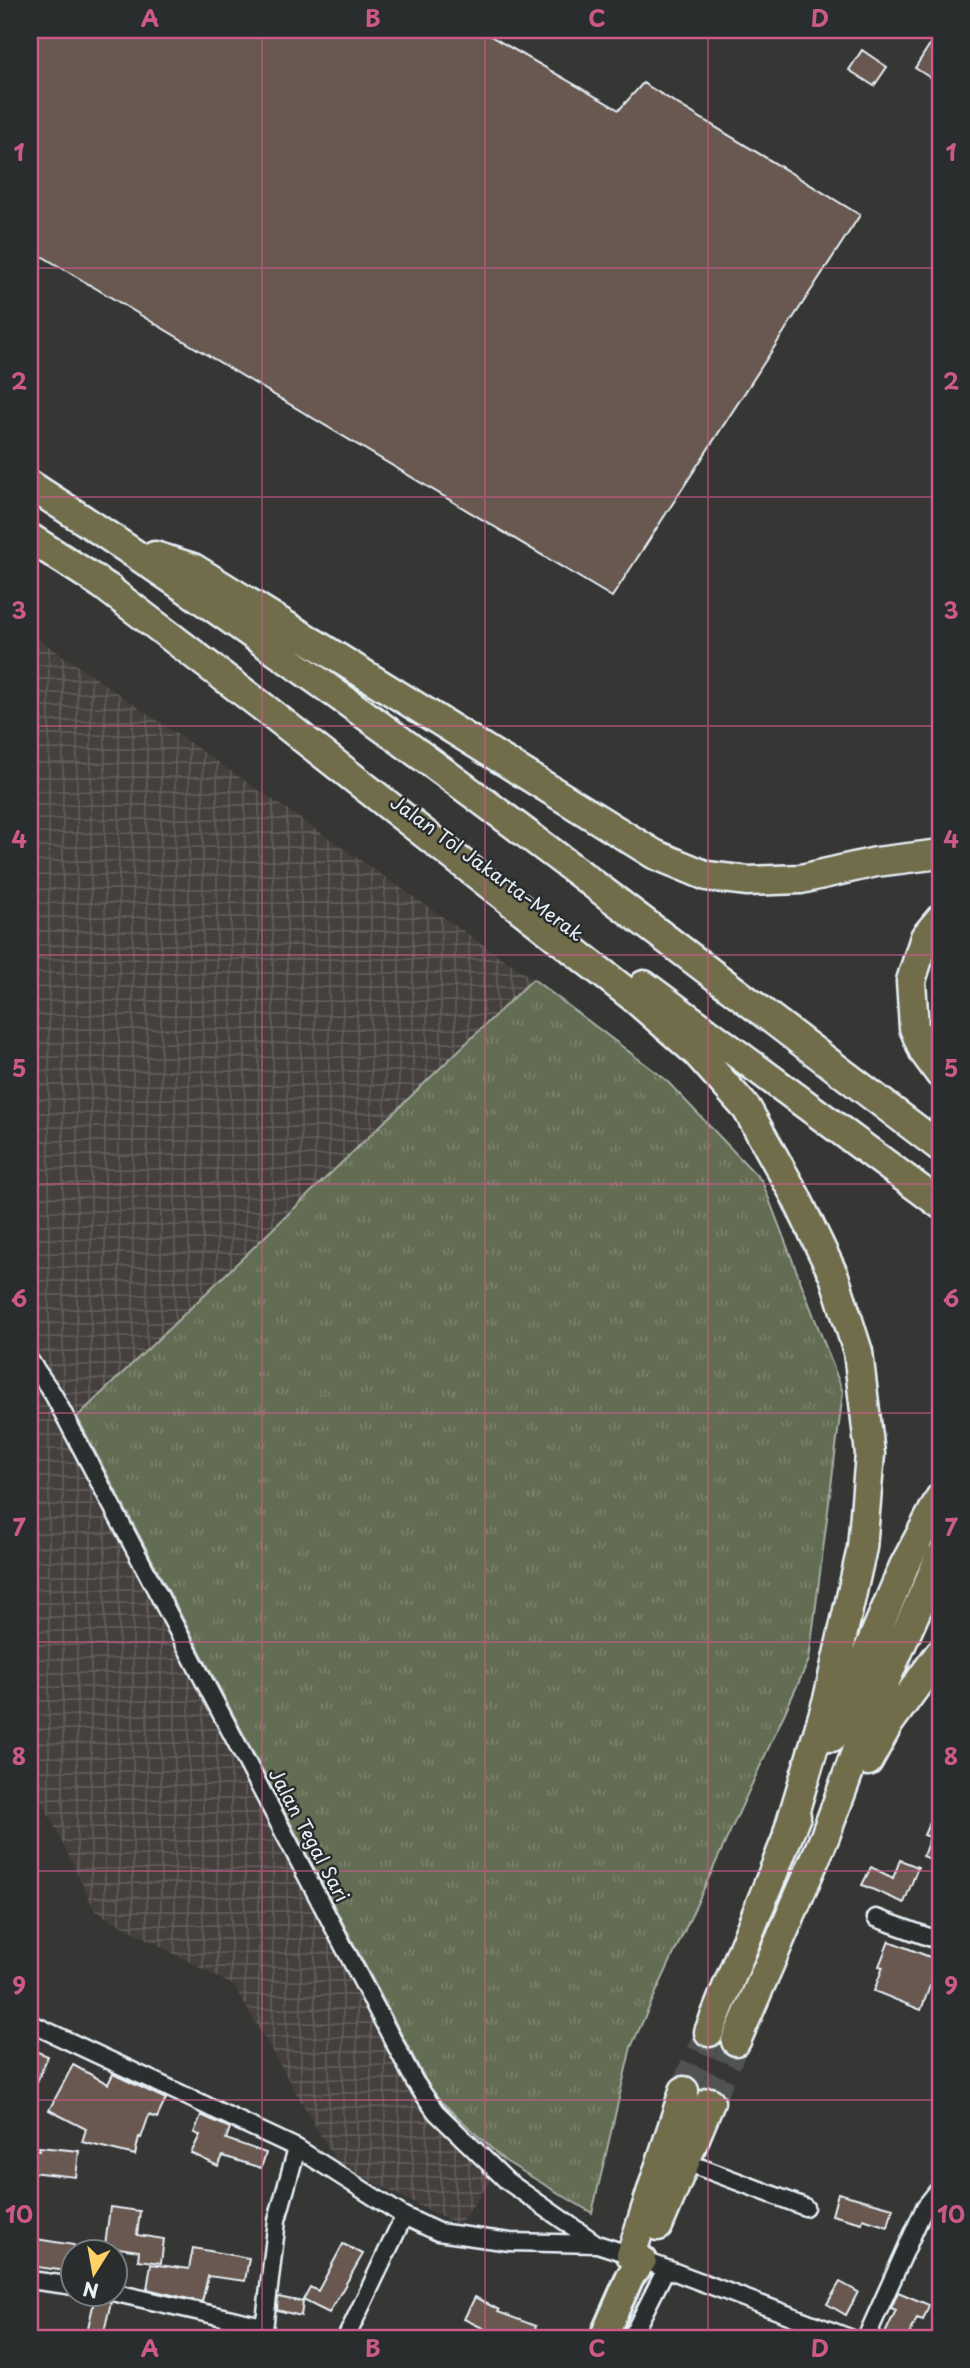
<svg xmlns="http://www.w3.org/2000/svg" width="970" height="2368" viewBox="0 0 970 2368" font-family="'Playpen Sans',sans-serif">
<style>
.industrial{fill:url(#industrial-grid)}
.grass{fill:url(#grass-tufts);stroke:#a6afa6;stroke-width:2}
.building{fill:#67584f;stroke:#e8f1f8;stroke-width:2}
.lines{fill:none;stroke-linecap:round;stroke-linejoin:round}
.motorway-tunnel{stroke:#515252;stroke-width:28;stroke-dasharray:28 14;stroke-linecap:butt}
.minor-casing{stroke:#e8f1f8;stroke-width:21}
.trunk-casing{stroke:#e8f1f8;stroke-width:32}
.motorway-casing{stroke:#e8f1f8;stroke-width:33}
.minor{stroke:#2a2d2e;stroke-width:16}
.trunk{stroke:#716d4b;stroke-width:26}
.motorway{stroke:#716d4b;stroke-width:28}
.grid{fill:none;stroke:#cd598a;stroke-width:2;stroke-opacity:0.55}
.labels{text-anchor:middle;stroke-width:5;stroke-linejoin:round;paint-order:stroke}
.street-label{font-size:19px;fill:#e8f1f8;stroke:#2a2d2e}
.neatline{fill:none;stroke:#cd598a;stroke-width:2.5}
.grid-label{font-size:23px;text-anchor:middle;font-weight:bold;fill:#cd598a}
</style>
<defs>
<pattern id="industrial-grid" width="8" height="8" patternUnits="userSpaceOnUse" patternTransform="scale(1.75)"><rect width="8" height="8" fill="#45403d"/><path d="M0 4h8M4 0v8" fill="none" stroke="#605c5a"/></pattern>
<pattern id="grass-tufts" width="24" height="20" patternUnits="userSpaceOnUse" patternTransform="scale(1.75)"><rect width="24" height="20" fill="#646d53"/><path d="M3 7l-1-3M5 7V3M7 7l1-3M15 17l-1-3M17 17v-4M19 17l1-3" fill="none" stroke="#7a826c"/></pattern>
</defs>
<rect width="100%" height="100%" fill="#363635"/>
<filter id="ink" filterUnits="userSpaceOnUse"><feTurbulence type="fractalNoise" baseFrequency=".0143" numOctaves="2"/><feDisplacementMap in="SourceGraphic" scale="14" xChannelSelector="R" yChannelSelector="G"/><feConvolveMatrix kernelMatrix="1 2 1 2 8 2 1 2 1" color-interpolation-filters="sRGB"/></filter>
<g filter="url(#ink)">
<path class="industrial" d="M30 633 533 979 77 1417 433 2094 505 2161 459 2225 338 2165 234 1986 95 1911 30 1775Z"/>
<path class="grass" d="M533 979 665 1079 762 1181 843 1392 809 1660 631 2047 592 2213 505 2161 433 2094 77 1417Z"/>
<path class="building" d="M30 30H480L619 110 643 83 860 215 612 597 30 249Z
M939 30H940V84L915 68Z
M862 50 887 67 874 86 849 70Z
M940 1799V1863L923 1856 930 1837 924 1835Z
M900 1860 918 1867 904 1903 862 1885 871 1867 893 1878Z
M889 1941 940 1961V1975L935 1988 930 1986 921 2010 874 1991 883 1967 879 1966Z
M30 2049 48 2056 30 2098Z
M73 2065 108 2084 113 2074 166 2099 157 2118 149 2115 141 2138 139 2137 135 2155 82 2142 86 2129 49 2110Z
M201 2115 230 2128 226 2139 266 2153 261 2168 223 2156 218 2166 191 2153 200 2135 194 2133Z
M39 2147 79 2151 76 2177 30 2172V2148L39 2150Z
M838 2193 893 2208 888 2227 863 2219 862 2223 832 2215Z
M110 2207 140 2211 137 2235 164 2239 161 2263 138 2260 139 2251 105 2246Z
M30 2238 74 2245V2272L30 2266Z
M343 2244 363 2254 329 2313 303 2300 310 2287 318 2291Z
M193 2248 249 2258 245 2281 208 2276 202 2302 147 2289 151 2264 189 2269Z
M840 2282 858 2292 846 2315 827 2304Z
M898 2292 929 2305 923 2320 917 2318 908 2338H883L896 2310 891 2308Z
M95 2297 111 2302 103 2336 87 2332Z
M278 2297 303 2302 301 2316 277 2310Z
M475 2297 499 2310 498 2312 536 2326 532 2338H503L464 2319Z"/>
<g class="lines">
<path class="motorway-tunnel" d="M684 2091 709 2032
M710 2102 736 2041"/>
<g class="minor-casing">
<path id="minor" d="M30 1361 53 1394 415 2082 436 2112 507 2181 597 2244 631 2255
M876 1918 940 1941
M30 2023 297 2148 404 2216 438 2232 510 2242 597 2244
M686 2162 805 2207
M643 2260 850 2338
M30 2280 74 2286
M116 2293 263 2326
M263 2338 277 2220 297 2148
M346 2338 404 2216
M631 2338 666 2269
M866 2338 925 2207 940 2188"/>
</g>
<g class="trunk-casing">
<path id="trunk" d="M603 2338 630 2277 643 2260"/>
</g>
<g class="motorway-casing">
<path id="motorway" d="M30 485C346 688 641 921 940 1147
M30 538 111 590
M155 556 193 568 654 854 707 876 748 881 801 879 876 862 940 854
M95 579 263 707 633 997 697 1053 747 1109 795 1195 834 1276 858 1352 870 1454 862 1548 828 1699 788 1833
M940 919 925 937 911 981 914 1028 924 1052 940 1074
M644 985 940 1204
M832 1737 904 1566 940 1498
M868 1761 889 1723 940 1653
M709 2032 796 1816
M736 2041 825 1836 869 1717 940 1557
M658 2226 710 2102
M631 2255 684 2091"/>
</g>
<use href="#minor" class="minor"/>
<use href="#trunk" class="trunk"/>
<use href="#motorway" class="motorway"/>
</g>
</g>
<path class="grid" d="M262 30V2338M485 30V2338M708 30V2338M30 268H940M30 497H940M30 726H940M30 955H940M30 1184H940M30 1413H940M30 1642H940M30 1871H940M30 2100H940"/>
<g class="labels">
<g class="street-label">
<text transform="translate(487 868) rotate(36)" y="7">Jalan Tol Jakarta–Merak</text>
<text transform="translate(309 1835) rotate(62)" y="7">Jalan Tegal Sari</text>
</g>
</g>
<rect width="970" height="2368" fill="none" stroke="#2a2d2e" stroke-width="77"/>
<g transform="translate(94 2273) rotate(191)"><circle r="33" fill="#2a2d2e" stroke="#767b7f" stroke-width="2"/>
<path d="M0-5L12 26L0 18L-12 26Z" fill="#ffd166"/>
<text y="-10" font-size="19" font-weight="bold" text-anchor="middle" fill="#e8f1f8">N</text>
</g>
<rect x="38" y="38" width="894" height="2292" class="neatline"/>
<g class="grid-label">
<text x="150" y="27">A</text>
<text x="373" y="27">B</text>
<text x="597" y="27">C</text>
<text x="820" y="27">D</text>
<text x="19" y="161">1</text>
<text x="951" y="161">1</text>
<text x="19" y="390">2</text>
<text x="951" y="390">2</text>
<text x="19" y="619">3</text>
<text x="951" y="619">3</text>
<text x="19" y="848">4</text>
<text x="951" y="848">4</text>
<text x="19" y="1077">5</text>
<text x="951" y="1077">5</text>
<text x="19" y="1307">6</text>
<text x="951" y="1307">6</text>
<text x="19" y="1536">7</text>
<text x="951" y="1536">7</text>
<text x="19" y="1765">8</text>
<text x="951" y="1765">8</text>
<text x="19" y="1994">9</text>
<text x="951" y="1994">9</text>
<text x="19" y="2223">10</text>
<text x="951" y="2223">10</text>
<text x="150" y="2357">A</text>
<text x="373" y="2357">B</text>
<text x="597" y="2357">C</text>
<text x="820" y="2357">D</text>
</g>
</svg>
